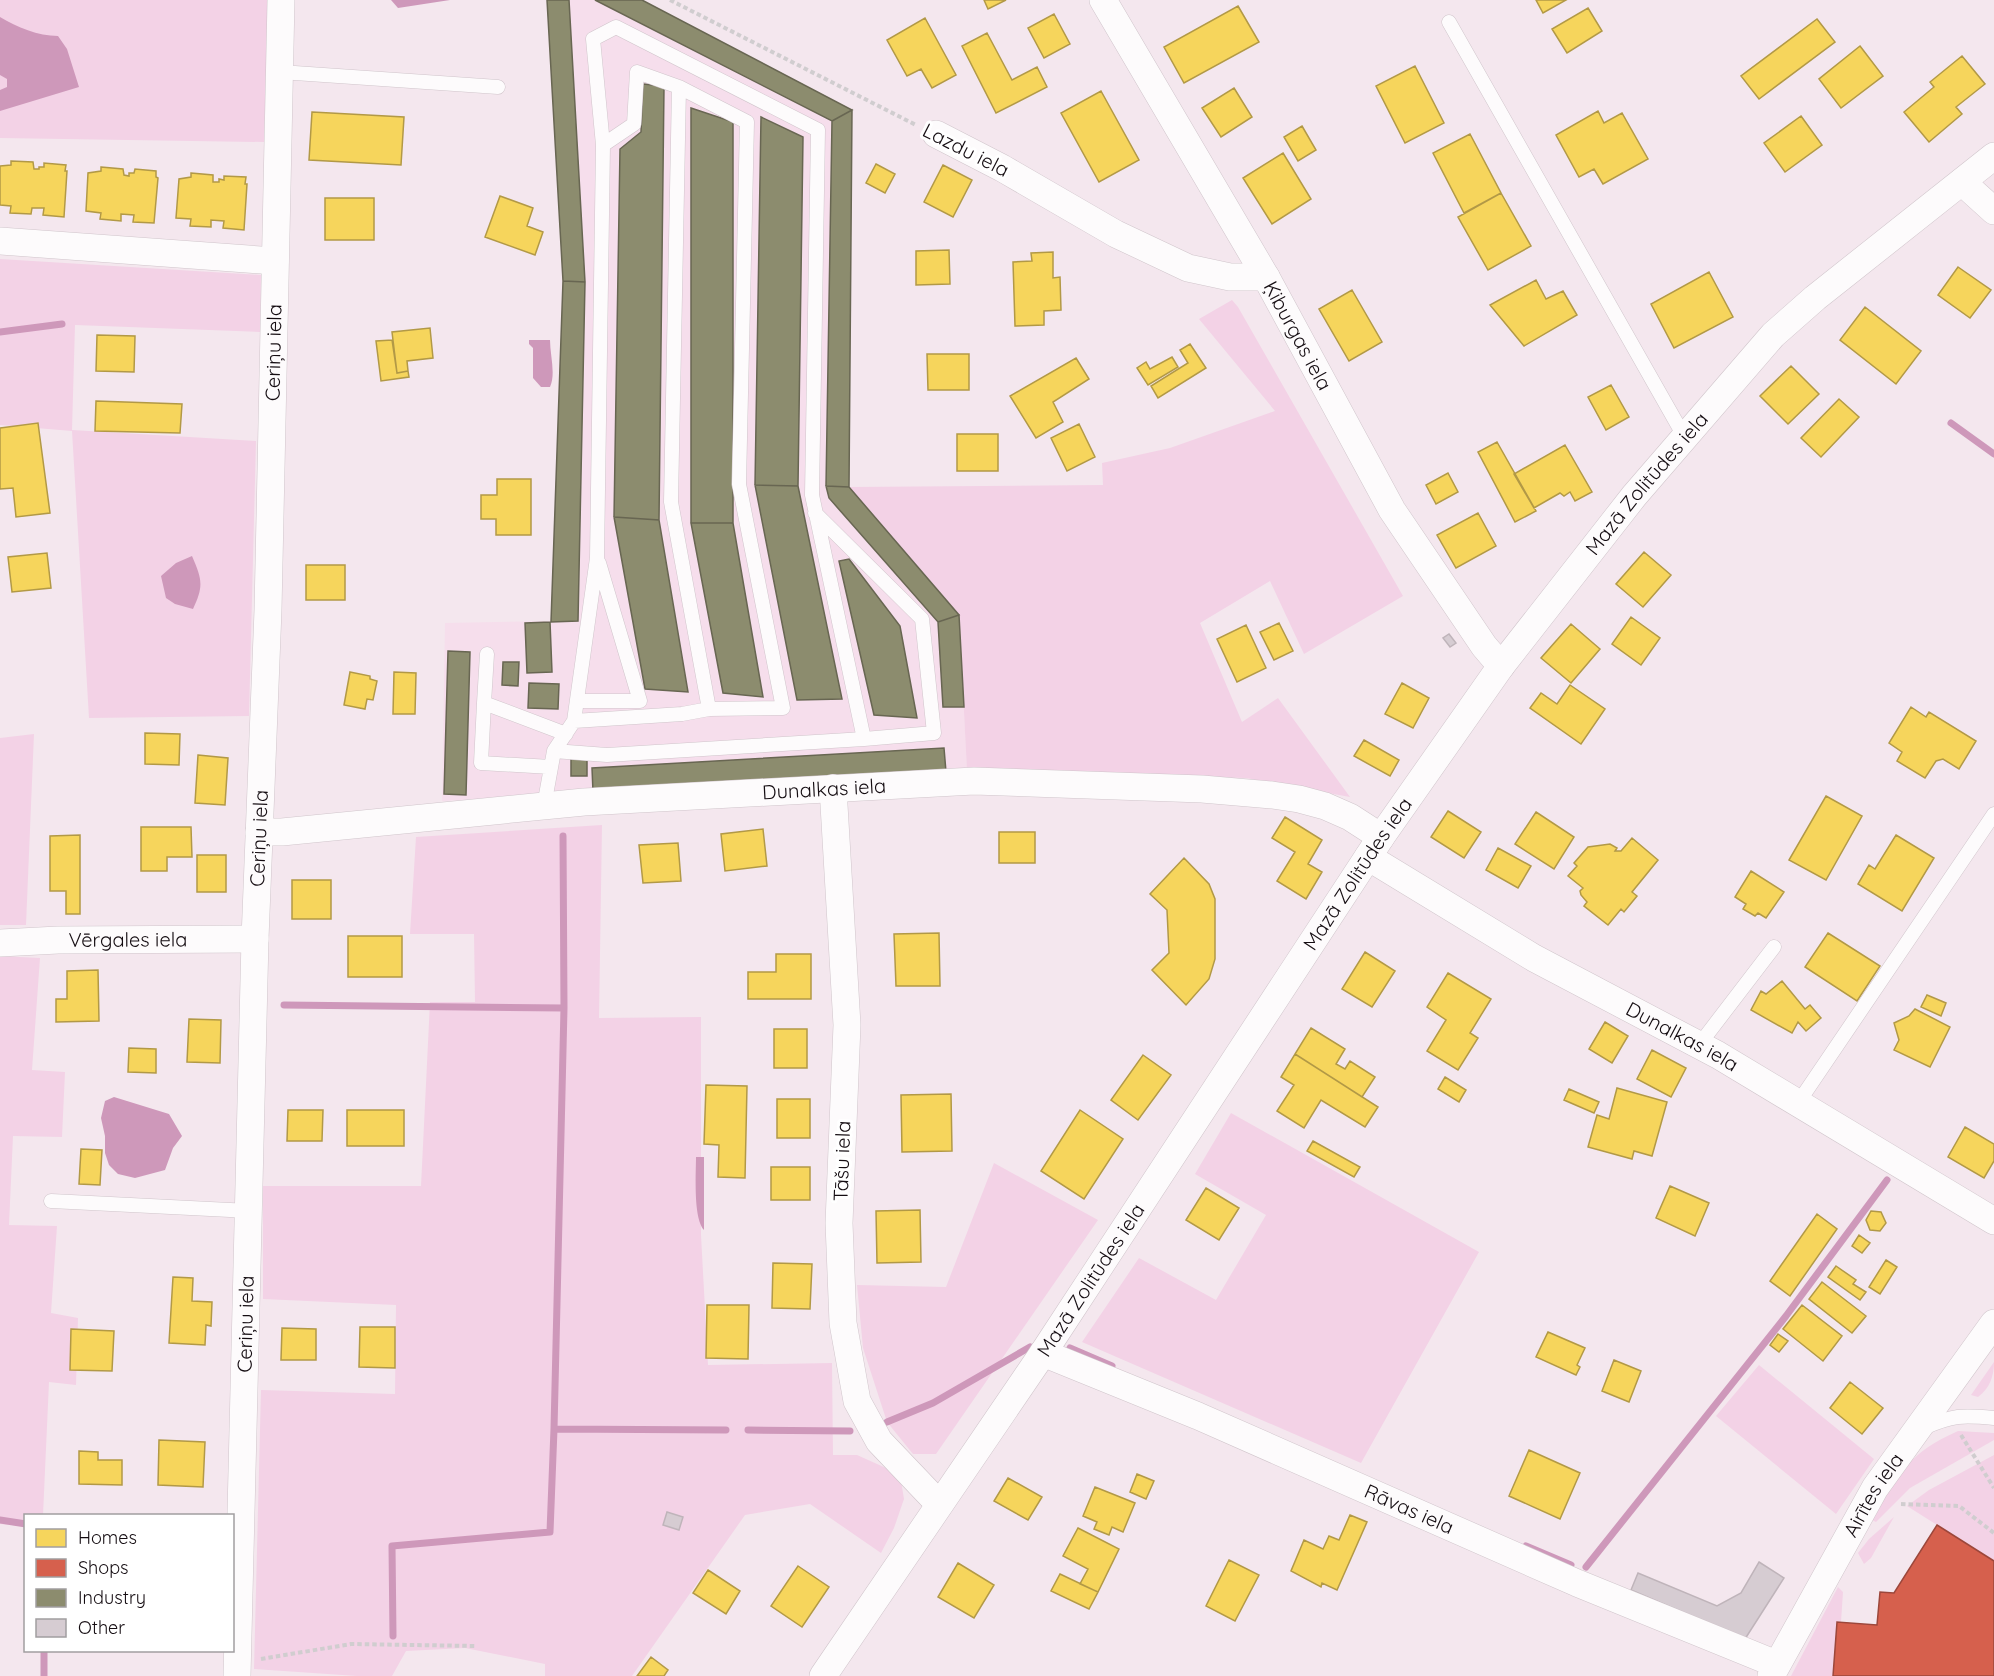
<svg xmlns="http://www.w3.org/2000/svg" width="1994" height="1676" viewBox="0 0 1994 1676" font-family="Quicksand,sans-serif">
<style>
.built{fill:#f6deec}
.green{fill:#f3d2e6}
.water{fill:#ce98ba}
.homes{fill:#f6d55c;stroke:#b29946;stroke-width:1.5}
.shops{fill:#d6604d;stroke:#9c473b;stroke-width:1.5}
.industry{fill:#8c8c6e;stroke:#686652;stroke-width:1.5}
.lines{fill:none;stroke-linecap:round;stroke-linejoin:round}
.stream{stroke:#ce98ba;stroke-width:7}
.building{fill:#d6ccd2;stroke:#bfb4ba;stroke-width:1.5}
.service-casing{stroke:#d0c5cb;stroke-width:15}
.minor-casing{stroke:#d0c5cb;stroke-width:28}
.path{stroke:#d0cdcf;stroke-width:4;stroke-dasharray:4.5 3;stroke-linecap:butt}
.service{stroke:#fdfbfc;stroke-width:14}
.minor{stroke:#fdfbfc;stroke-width:27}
.labels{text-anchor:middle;stroke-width:6;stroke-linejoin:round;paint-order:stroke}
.street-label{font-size:20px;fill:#140c11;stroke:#fff}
</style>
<rect width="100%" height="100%" fill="#f4e7ee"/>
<path class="built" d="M547 0H642L852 110 849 487 959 615 967 771 442 801 445 623 551 621 563 274Z"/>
<path class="green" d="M0 0H268L264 142 0 138Z
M0 259 261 275 260 332 75 325 72 430 256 441 249 716 89 718 72 431 0 425Z
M1232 300 1238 307 1403 596 1304 654 1270 581 1200 623 1242 722 1278 698 1350 797 1246 778 967 771 959 615 849 487 1103 485 1102 463 1170 448 1275 411 1199 319Z
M34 734 26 925H0V738Z
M602 825 599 1018 701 1017V1235L708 1365 832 1363 833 1455H857L886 1468 901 1481 904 1499 894 1528 881 1553 810 1504 745 1515 632 1676H545V1664L465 1648 406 1651 392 1676H357L254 1669 261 1390 395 1394 396 1305 263 1299V1186H421L430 1002H475L474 934H410L416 837Z
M0 956 40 958 32 1070 65 1072 62 1137 13 1136 9 1225 57 1226 51 1313 78 1318 76 1385 49 1382 43 1515 26 1516 25 1526 0 1524Z
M1231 1113 1479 1252 1361 1463 1082 1342 1139 1258 1216 1300 1266 1215 1195 1174Z
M994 1163 1098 1220 936 1454H913L887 1422 863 1348 857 1285 946 1287Z
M1994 1362C1994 1376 1990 1388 1978 1397L1971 1395Z
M1759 1365 1874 1459 1836 1514 1716 1416Z
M1958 1431 1994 1433V1440L1910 1488 1876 1522 1870 1519C1898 1475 1908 1453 1958 1431Z
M1994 1455V1561L1907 1506 1929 1490Z
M1894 1517 1871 1558 1864 1564 1858 1553 1869 1539Z
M1838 1587 1843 1592 1841 1622H1837L1833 1676H1791Z"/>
<path class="water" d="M391 0H450L398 8Z
M0 17C17 27 38 36 58 36L67 49 79 87 0 111V90L7 87V79L0 75Z
M529 340H550C550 355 556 374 550 387H541L533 378V348L529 344Z
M192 556C202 579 204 586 193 609L175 604 166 598 161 576 176 563Z
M114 1097 169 1114 182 1136 173 1148 165 1170 135 1178 118 1174 109 1165 105 1153V1136L101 1118 105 1101Z
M696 1157H704V1230C693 1218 696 1174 696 1157Z"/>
<path class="homes" d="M984 0H1006L988 9Z
M1536 0H1566L1543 13Z
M1238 6 1259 42 1184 83 1164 47Z
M1588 8 1602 31 1567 53 1552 29Z
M1054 14 1070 44 1044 58 1028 28Z
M925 18 956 75 932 88 921 69 907 76 887 40Z
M1817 19 1835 42 1759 99 1741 76Z
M987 33 1012 80 1037 67 1047 87 996 113 962 46Z
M1860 46 1883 76 1841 108 1819 79Z
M1962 56 1985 84 1956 107 1962 114 1929 142 1904 112 1934 87 1930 82Z
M1415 66 1444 123 1405 143 1376 86Z
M1234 88 1252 117 1221 137 1202 108Z
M1101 91 1139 160 1099 182 1061 113Z
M1598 111 1604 123 1622 113 1648 159 1603 184 1594 169 1579 177 1556 135Z
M312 112 404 117 401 165 309 160Z
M1801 116 1822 145 1785 172 1764 143Z
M1302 126 1316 150 1298 161 1284 137Z
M1470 134 1501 193 1464 213 1433 153Z
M1283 153 1311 199 1272 224 1243 178Z
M11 161 33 162 34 169H39V167H44V163L66 165 65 171H67L64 217 43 215 44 208H32L31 214 10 213 11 206 0 205V166L11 165Z
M876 164 895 174 885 193 866 183Z
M943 165 972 180 953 217 924 202Z
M101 167 123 169 124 175 129 176V173H134L135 169 156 171V177L158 178 154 223 133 222 134 215 121 214V221L100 219 101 213 86 211 88 173 101 171Z
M191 173 213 175V182H219V179L224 180V176L246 177 245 184H247L244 230 223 228 224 221 211 220V227L190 226 191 219 176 218 179 179 191 177Z
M1501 193 1531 246 1488 270 1458 217Z
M500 196 533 208 527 226 543 232 535 255 485 237Z
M325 198H374V240H325Z
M949 250 950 284 916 285V251Z
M1053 252V278L1060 277 1061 310 1044 311V325L1015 326 1013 262 1032 261 1031 253Z
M1958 267 1991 290 1970 318 1938 295Z
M1709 272 1733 317 1674 348 1651 304Z
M1536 280 1546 299 1563 291 1577 315 1524 346 1490 305Z
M1352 290 1382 342 1349 361 1319 309Z
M1865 307 1921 351 1896 384 1840 340Z
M430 328 433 358 407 361 408 371 397 373 392 332Z
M97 335 135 336 134 372 96 371Z
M392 340 397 373 408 371 409 377 381 381 376 341Z
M1190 344 1206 368 1158 398 1151 386 1188 363 1180 350Z
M927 354H969V390H928Z
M1172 357 1178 367 1148 385 1137 368 1146 362 1150 369Z
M1076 358 1089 379 1053 402 1063 422 1036 438 1010 396Z
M1791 366 1819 394 1788 424 1760 396Z
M1611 385 1629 417 1606 430 1588 397Z
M1839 399 1859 417 1821 457 1801 438Z
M96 401 182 404 180 433 95 431Z
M38 423 50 513 16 517 13 488 0 489V428Z
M1079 424 1095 457 1067 471 1051 438Z
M957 434H998V471H957Z
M1497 442 1536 511 1515 522 1478 452Z
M1565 445 1592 492 1575 501 1570 492 1564 496 1560 493 1534 508 1514 474Z
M1448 473 1458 492 1436 504 1426 485Z
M497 479H531V535H496V519H481V495H497Z
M1478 513 1496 546 1456 568 1437 535Z
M1644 552 1671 575 1643 607 1616 584Z
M47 553 51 588 12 592 8 557Z
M306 565H345V600H306Z
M1631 617 1660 638 1641 665 1612 644Z
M1279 623 1293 651 1274 660 1260 632Z
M1571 624 1600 649 1571 683 1541 658Z
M1246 625 1266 668 1237 682 1217 639Z
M350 672 370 676V679L377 681 373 700 367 699 365 709 344 705Z
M394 672 416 673 415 714H393Z
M1402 683 1429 698 1413 728 1385 714Z
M1570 685 1605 709 1581 744 1530 708 1541 693 1557 704Z
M1911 707 1926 717 1929 712 1976 741 1959 769 1943 759 1936 761 1925 778 1897 761 1902 752 1889 743Z
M145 733 180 734 179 765 145 764Z
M1364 740 1399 760 1390 776 1354 756Z
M198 755 228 758 225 805 195 803Z
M1826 796 1862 816 1826 880 1789 860Z
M1448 811 1481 832 1464 858 1431 837Z
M1536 812 1574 837 1554 869 1515 844Z
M1285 817 1322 840 1308 864 1322 872 1306 899 1277 881 1295 852 1272 838Z
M141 827H191L192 857H167V871H141Z
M763 829 767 866 725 871 721 834Z
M999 832H1035V863H999Z
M80 835V914H66V891H50V836Z
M1896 835 1934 858 1902 911 1858 884 1869 865 1875 869Z
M1632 838 1658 860 1632 892 1637 896 1624 912 1621 909 1608 925 1584 906 1587 902 1581 895 1580 891 1583 888 1568 876 1577 866 1574 863 1588 847 1610 844 1617 848 1615 851H1621Z
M678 843 681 881 643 883 639 845Z
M1498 848 1531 866 1518 888 1486 870Z
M197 855H226V892H197Z
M1184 858 1209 884 1215 899V959L1209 979 1186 1005 1152 970 1169 953 1167 910 1150 894Z
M1751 871 1784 892 1766 918 1758 913 1755 916 1743 909 1746 904 1735 897Z
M292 880H331V919H292Z
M939 933 940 986H896L894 934Z
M1828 933 1880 966 1857 1001 1805 967Z
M348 936H402V977H348Z
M1365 952 1395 971 1372 1007 1342 989Z
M776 954H811V999H748V972H776Z
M98 970 99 1021 56 1022V999H67V971Z
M1448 973 1491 999 1470 1033 1478 1038 1458 1070 1427 1051 1446 1020 1427 1007Z
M1782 981 1805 1009 1810 1005 1821 1018 1806 1031 1798 1022 1792 1033 1751 1010 1761 991 1766 994Z
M1927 995 1946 1003 1941 1016 1921 1007Z
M1915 1009 1950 1027 1930 1067 1894 1050 1899 1040 1894 1023 1909 1016Z
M189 1019 221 1020 220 1063 187 1062Z
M1605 1022 1628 1036 1612 1063 1589 1049Z
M1311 1028 1345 1049 1336 1064 1345 1069 1350 1061 1375 1077 1362 1097 1295 1054Z
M774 1029H807V1068H774Z
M129 1048 156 1049V1073L128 1072Z
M1652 1050 1686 1068 1671 1097 1637 1079Z
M1295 1054 1378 1107 1365 1127 1321 1100 1304 1128 1277 1111 1294 1085 1281 1077Z
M1143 1055 1171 1075 1138 1120 1111 1100Z
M1445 1077 1466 1090 1459 1102 1438 1089Z
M706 1085 747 1086 745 1178 718 1177 719 1145 704 1144Z
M1617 1088 1667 1102 1652 1156 1634 1151 1632 1159 1588 1147 1597 1115 1609 1119Z
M1569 1089 1599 1102 1594 1113 1564 1100Z
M951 1094 952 1151 902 1152 901 1095Z
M777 1099H810V1138H777Z
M288 1110H323L322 1141H287Z
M347 1110H404V1146H347Z
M1080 1110 1123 1139 1084 1199 1041 1171Z
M1965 1127 1994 1144V1161L1984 1178 1948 1157Z
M1313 1141 1360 1167 1354 1177 1307 1151Z
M81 1149 102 1150 100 1185 79 1184Z
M771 1167H810V1200H771Z
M1670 1186 1709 1203 1695 1236 1656 1218Z
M1206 1188 1239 1208 1219 1240 1186 1220Z
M920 1210 921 1262 877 1263 876 1211Z
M1871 1211 1881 1212 1886 1223 1880 1231 1870 1230 1866 1220Z
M1817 1214 1837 1229 1790 1296 1770 1281Z
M1859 1235 1870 1243 1862 1253 1852 1246Z
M1886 1260 1897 1267 1880 1294 1869 1287Z
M773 1263 812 1264 810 1309 772 1308Z
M1836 1266 1856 1280 1853 1284 1866 1292 1860 1300 1828 1277Z
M173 1277 193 1278 192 1301 212 1302 211 1326 206 1325 205 1345 169 1343Z
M1822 1282 1866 1316 1852 1333 1809 1299Z
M707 1305H749L748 1359 706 1358Z
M1802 1305 1842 1336 1823 1361 1783 1329Z
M360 1327H395V1368L359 1367Z
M282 1328 316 1329V1360H281Z
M71 1329 114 1331 112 1371 70 1370Z
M1548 1332 1585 1348 1577 1365 1580 1367 1576 1375 1536 1357Z
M1778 1334 1788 1341 1779 1352 1770 1345Z
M1614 1360 1641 1371 1629 1402 1602 1391Z
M1850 1382 1883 1408 1862 1434 1830 1408Z
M159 1440 205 1442 203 1487 158 1485Z
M1529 1450 1580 1473 1560 1519 1509 1496Z
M79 1451 98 1452V1460H122V1485L79 1484Z
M1137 1474 1154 1481 1146 1499 1130 1492Z
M1008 1478 1042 1497 1028 1520 994 1501Z
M1095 1487 1135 1503 1123 1532 1112 1527 1109 1535 1094 1529 1097 1522 1083 1516Z
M1350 1515 1367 1522 1337 1590 1322 1583 1321 1587 1291 1571 1304 1540 1323 1549 1329 1536 1339 1540Z
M1078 1528 1119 1549 1098 1592 1080 1584 1088 1569 1063 1556Z
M1229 1560 1259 1575 1235 1621 1206 1606Z
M958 1563 994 1585 974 1618 938 1597Z
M798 1566 829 1587 802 1627 771 1606Z
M708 1570 740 1591 726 1614 693 1593Z
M1060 1574 1098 1592 1089 1609 1051 1591Z
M651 1657 668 1670 664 1676H637Z"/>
<path class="shops" d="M1937 1525 1994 1561V1676H1833L1837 1622 1877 1625 1880 1592 1894 1593Z"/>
<path class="industry" d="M547 0H569L585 282 563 281Z
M595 0H642L852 110 832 121Z
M643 84 664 86 659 520 614 517 620 149 641 132Z
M691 108 733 122V523H691Z
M852 110 849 487 826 486 832 121Z
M761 117 803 137 798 486 755 485Z
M563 281 585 282 578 621 551 622Z
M755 485 798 486 842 699 797 700Z
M826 486 849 487 959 615 938 622 829 498Z
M614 517 659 520 688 692 645 689Z
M691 523H733L763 697 723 693Z
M849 559 900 626 917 718 874 715 839 561Z
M959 615 964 707H943L938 622Z
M550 622 552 672 527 673 525 623Z
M448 651 470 652 466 795 444 794Z
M503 662H519L518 686 502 685Z
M529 683 559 684 558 709 528 708Z
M944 748 946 772 593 792 592 768Z
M571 759H587V776H571Z"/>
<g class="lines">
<path class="stream" d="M0 332 62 324
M1951 423 1994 454
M563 836 564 1008
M284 1005 564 1008 554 1429
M1070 1348 1112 1366
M887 1422 933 1403 1030 1347
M748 1430 850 1431
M0 1520 26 1524
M1526 1546 1571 1565
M1586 1567 1786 1316 1887 1180
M393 1636 392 1546 550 1532 554 1429 726 1430
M44 1650V1676"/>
</g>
<path class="building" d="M1449 634 1456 643 1450 647 1443 638Z
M667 1512 683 1517 679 1530 663 1525Z
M1759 1562 1784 1578 1745 1639 1631 1590 1638 1573 1717 1606 1741 1593Z"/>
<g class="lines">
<g class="service-casing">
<path id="service" d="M1449 22 1684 436
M280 72 498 87
M603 145 634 124 637 72 679 87 671 502 709 709
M815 513 922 619 934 733 864 739
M487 654 484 703 566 734
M577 701H640L599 563
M484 703 481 763 551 767
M574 721 682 714 709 709 783 708 739 484 747 122 679 87
M544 806 554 751 574 721 597 558 603 145 593 39 616 27 818 130 812 495 864 739 607 755 554 751
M1699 1045 1774 947
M1798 1103 1994 814
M51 1201 250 1211
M1923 1428C1953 1415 1962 1415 1994 1418"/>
</g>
<g class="minor-casing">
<g id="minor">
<path id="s1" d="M1103 0 1266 277 1392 510 1484 646 1501 666"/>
<path d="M936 134 1002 168 1116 234 1188 268 1230 277H1266"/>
<path d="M1962 182 1994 211"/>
<path d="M0 241 275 261"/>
<path d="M833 788 847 1025 839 1223 843 1323 857 1401 879 1441 939 1504"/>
<path id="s2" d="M259 832H282L584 802 974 781 1202 789 1272 795 1299 799 1325 806 1350 817 1381 837"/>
<path id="s3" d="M1368 857 1534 958 1718 1055 1994 1221"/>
<path id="s4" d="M0 943 58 940 255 939"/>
<path id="s5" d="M1043 1353 1198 1416 1577 1583 1776 1664"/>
<path id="s6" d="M237 1676 255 939 268 610 281 0"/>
<path id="s7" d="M823 1676 1043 1353 1381 837 1501 666 1634 496 1773 335 1815 298 1994 156"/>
<path id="s8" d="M1771 1676 1875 1488 1994 1323"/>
</g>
</g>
<path class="path" d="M670 0 916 125
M1961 1435 1994 1488
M1901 1504 1959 1506 1994 1533
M261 1659 351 1644 476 1646"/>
<use href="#service" class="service"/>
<use href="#minor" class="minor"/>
</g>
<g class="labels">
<g class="street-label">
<text transform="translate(966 150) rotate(27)" y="7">Lazdu iela</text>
<text dy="7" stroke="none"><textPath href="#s1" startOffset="388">Ķiburgas iela</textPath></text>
<text dy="7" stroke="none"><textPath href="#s6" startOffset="1324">Ceriņu iela</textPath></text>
<text dy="7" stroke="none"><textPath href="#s7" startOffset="1450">Mazā Zolitūdes iela</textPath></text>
<text dy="7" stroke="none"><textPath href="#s2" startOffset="567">Dunalkas iela</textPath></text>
<text dy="7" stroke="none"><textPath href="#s6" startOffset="838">Ceriņu iela</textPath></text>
<text dy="7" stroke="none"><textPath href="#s7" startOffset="964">Mazā Zolitūdes iela</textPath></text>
<text dy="7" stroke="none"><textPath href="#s4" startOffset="128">Vērgales iela</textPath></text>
<text dy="7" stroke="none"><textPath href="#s3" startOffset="362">Dunalkas iela</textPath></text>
<text transform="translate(842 1161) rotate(-88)" y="7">Tāšu iela</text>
<text dy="7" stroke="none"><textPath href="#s7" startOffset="478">Mazā Zolitūdes iela</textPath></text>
<text dy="7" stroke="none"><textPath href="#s6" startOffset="352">Ceriņu iela</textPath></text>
<text dy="7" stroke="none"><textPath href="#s8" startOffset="208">Airītes iela</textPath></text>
<text dy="7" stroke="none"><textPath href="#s5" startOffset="398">Rāvas iela</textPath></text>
</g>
</g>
<rect x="24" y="1514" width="210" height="138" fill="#ffffff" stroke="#a19ea0" stroke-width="1.5"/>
<rect x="36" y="1529" width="30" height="18" fill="#f6d55c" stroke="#a19ea0" stroke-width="1.5"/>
<text x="78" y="1544" font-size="18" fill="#140c11">Homes</text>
<rect x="36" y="1559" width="30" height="18" fill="#d6604d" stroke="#a19ea0" stroke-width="1.5"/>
<text x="78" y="1574" font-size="18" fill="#140c11">Shops</text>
<rect x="36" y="1589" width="30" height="18" fill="#8c8c6e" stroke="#a19ea0" stroke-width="1.5"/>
<text x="78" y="1604" font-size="18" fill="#140c11">Industry</text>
<rect x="36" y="1619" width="30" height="18" fill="#d6ccd2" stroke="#a19ea0" stroke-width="1.5"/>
<text x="78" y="1634" font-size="18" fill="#140c11">Other</text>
</svg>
